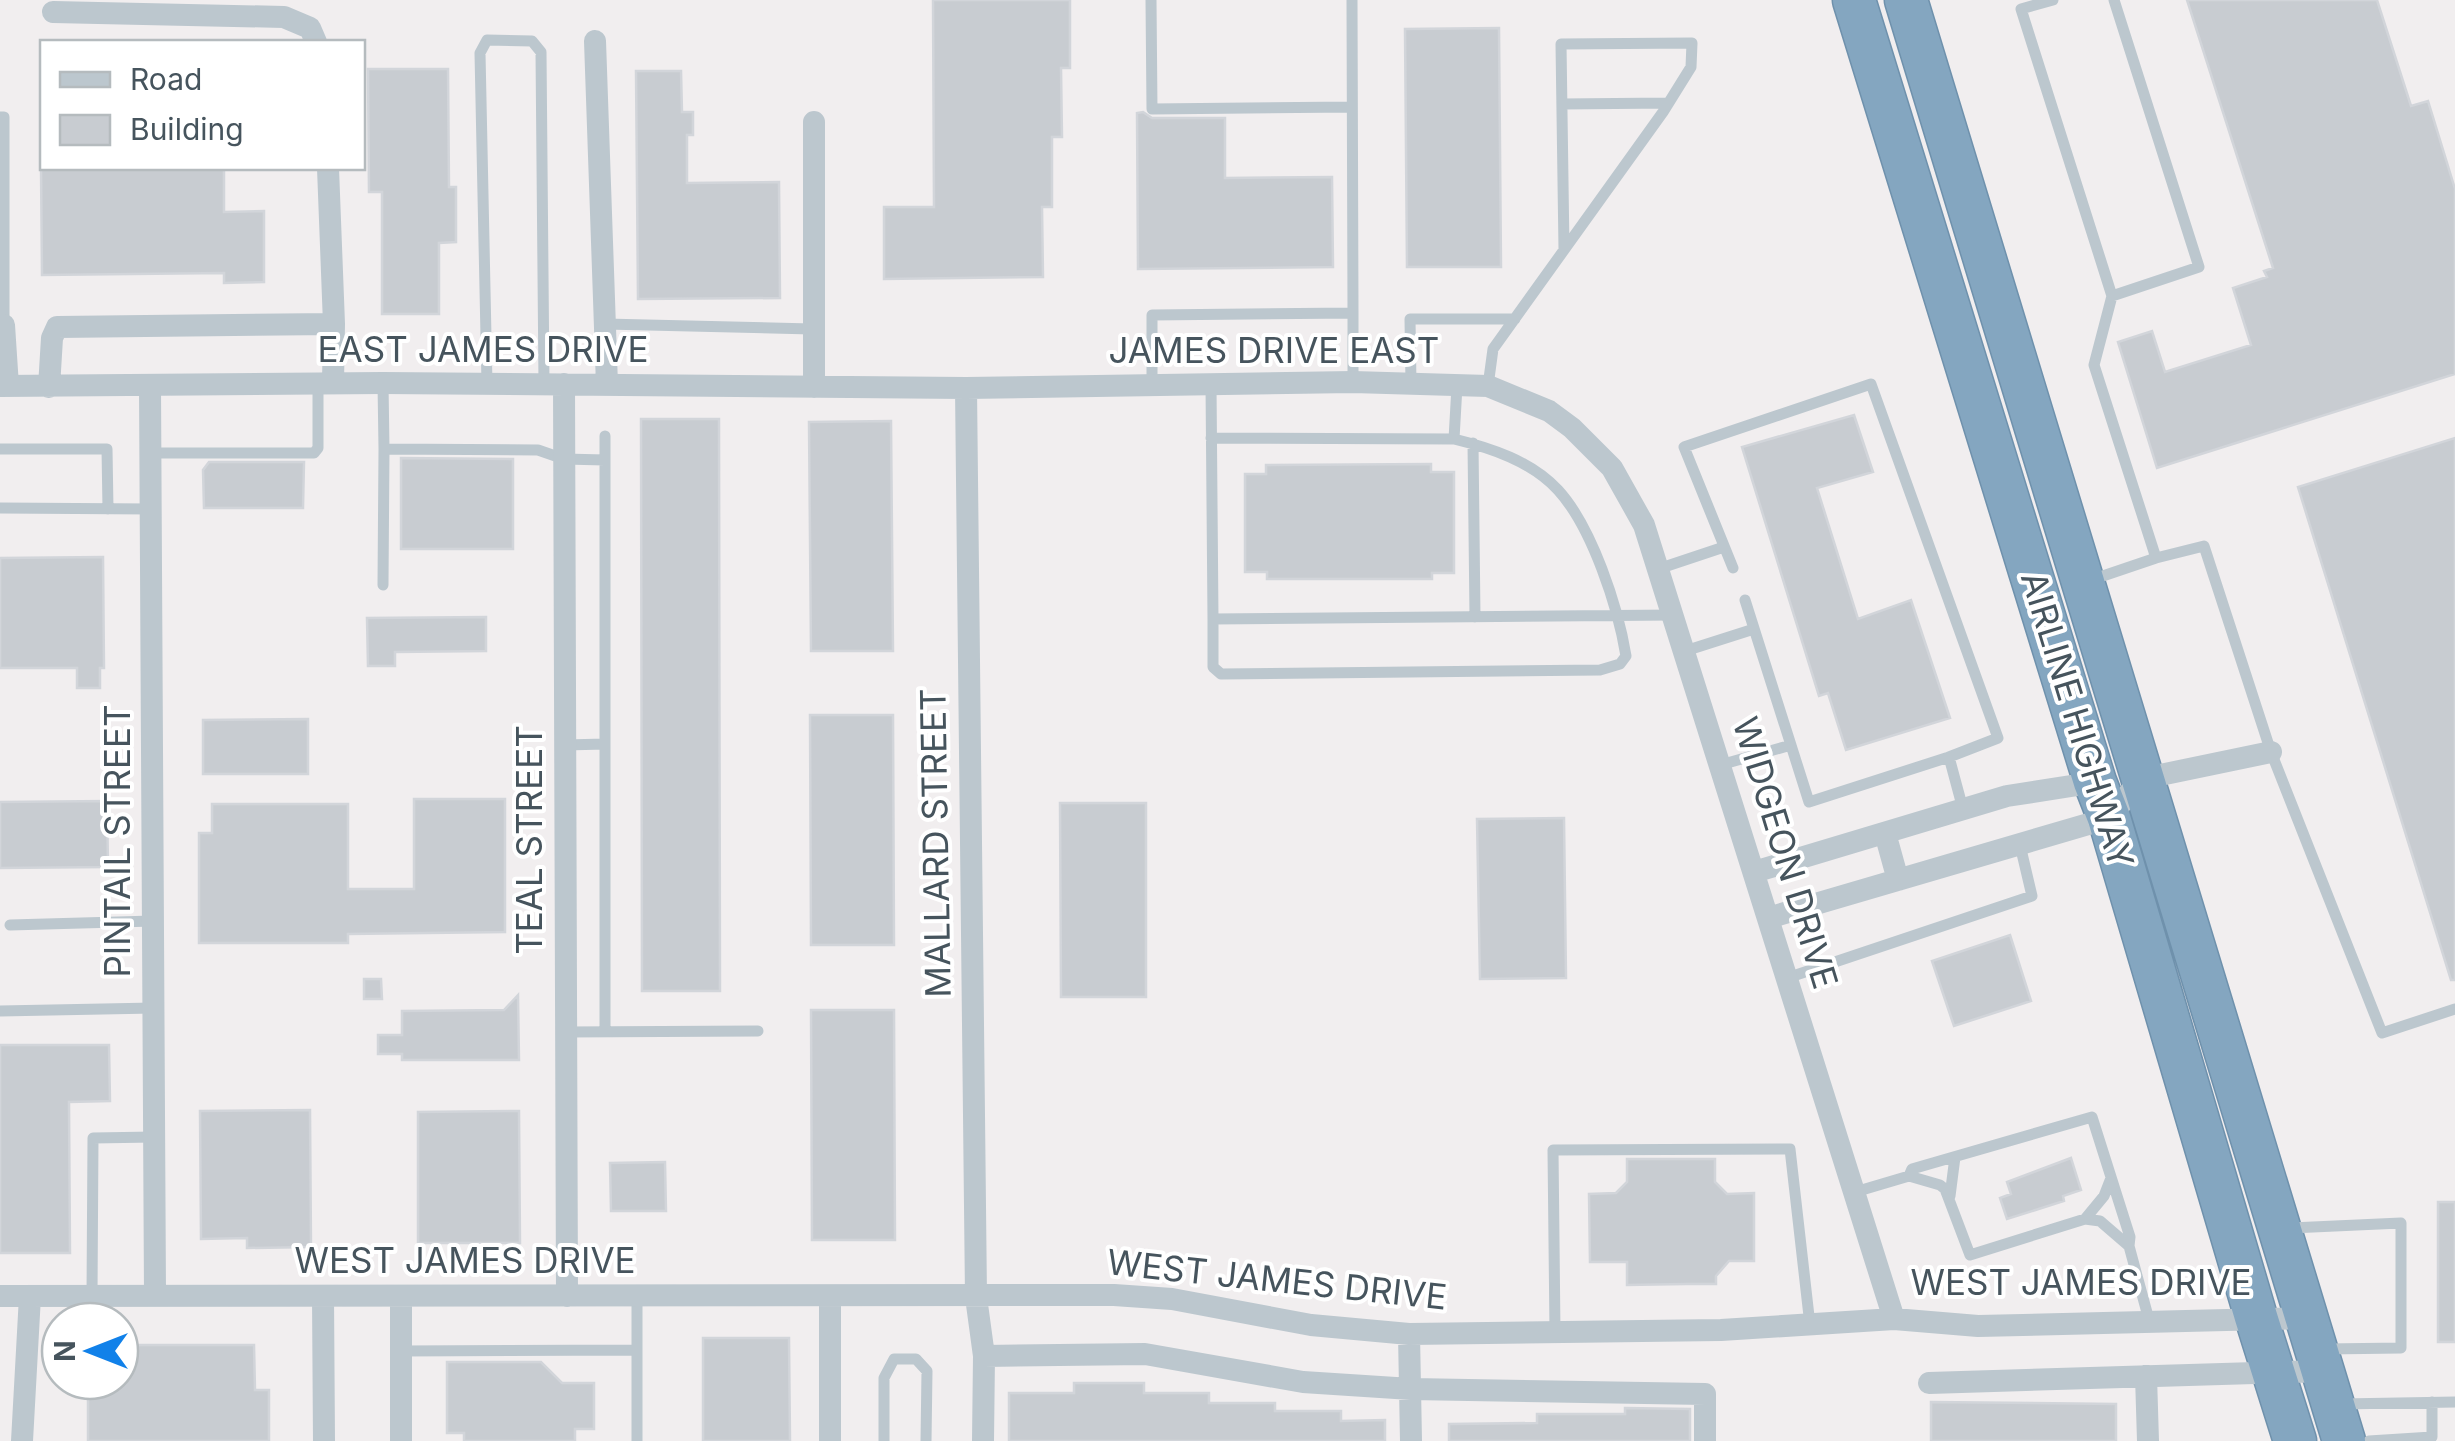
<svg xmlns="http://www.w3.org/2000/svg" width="2455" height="1441" viewBox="0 0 2455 1441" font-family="Inter,sans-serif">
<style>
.building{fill:#c8ccd1;stroke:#d2d5da;stroke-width:2.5}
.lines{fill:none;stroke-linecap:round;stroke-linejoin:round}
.highway-casing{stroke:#6f91ac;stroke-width:45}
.lane{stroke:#bcc7ce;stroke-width:11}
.street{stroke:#bcc7ce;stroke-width:22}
.highway{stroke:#84a6c0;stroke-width:42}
.labels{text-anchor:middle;stroke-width:8;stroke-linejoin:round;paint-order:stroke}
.street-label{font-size:35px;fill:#46545d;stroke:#fff}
</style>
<rect width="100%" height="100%" fill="#f1eeef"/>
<path class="building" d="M933 0H1070V68H1061L1062 137H1052V207H1042L1043 277 884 279V207H934Z
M2187 0H2377L2411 106 2428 101 2455 189V374L2157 468 2118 342 2152 331 2165 372 2251 345 2233 288 2267 277 2264 271 2273 268Z
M1499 28 1501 267H1407L1405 29Z
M368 69H448L449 187H456V242L439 243V314H382V192H369Z
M636 71H681L682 112H693V135H687V183L779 182 780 298 638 299Z
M1143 112 1152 118H1225V178L1332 177 1333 267 1138 269 1137 113Z
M41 168H224V212L264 211V282L224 283V273L42 275Z
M1854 415 1873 472 1817 488 1858 619 1911 600 1950 718 1846 750 1828 693 1819 696 1742 447Z
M641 419H719L720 991H642Z
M891 421 893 651H811L809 422Z
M2455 438V980H2451L2298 487Z
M401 458 513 459V549H401Z
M209 462H304L303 508H204L203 470Z
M1431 464V472H1454V573H1432V579H1267V572H1245V474H1266V465Z
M103 557 104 668H100V688H77V668H0V558Z
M486 617V651L395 652V666H368L367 618Z
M810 715H893L894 945H811Z
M308 719V774H203V720Z
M414 799H505V932L348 934V943H199V833H212V804H348V889H414Z
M107 801 108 867 0 868V802Z
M1060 803H1146V997H1061Z
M1564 818 1566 978 1480 979 1477 819Z
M2010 935 2031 1001 1954 1026 1932 961Z
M364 979H381L382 999H364Z
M518 995 519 1060H402V1054H378V1035H402V1011L504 1010Z
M811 1010H894L895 1240H812Z
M0 1045H109L110 1101 69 1102 70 1253H0Z
M310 1110 311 1247 247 1248V1238L201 1239 200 1111Z
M519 1111 520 1243H418V1112Z
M2071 1158 2081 1190 2063 1196 2064 1201 2007 1219 2000 1198 2011 1194 2007 1182Z
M1627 1159H1715V1182L1727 1194 1754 1193V1261H1729L1716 1276V1284H1686L1627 1285V1262H1590L1589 1194 1616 1193 1627 1182Z
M665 1162 666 1211H611L610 1163Z
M2438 1202H2455V1342H2438Z
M703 1338H789L790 1441H703Z
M120 1345H254L255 1390H269V1441H88V1391H102V1381H120Z
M447 1362H541L562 1383H594V1429H575V1441H464V1433H447Z
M1074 1383H1144V1393H1209V1403H1275V1411H1341V1421L1385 1420V1441H1009V1393H1074Z
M1931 1402 2116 1404V1441H1931Z
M1625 1408 1690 1409V1441H1449V1424L1537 1423V1414H1625Z"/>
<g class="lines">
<g class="highway-casing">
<path id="highway" d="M1854 0 2095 782 2109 818 2256 1317 2295 1441
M1906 0 2344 1441"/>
</g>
<path class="lane" d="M1151 0 1152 109 1351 107
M1352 0 1353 313
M2053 0 2021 9 2112 296 2094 365 2156 558 2204 546 2271 752 2382 1033 2455 1009
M1562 104 1668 103
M0 117H4V325
M2112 296 2199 267 2114 0
M605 324 812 329
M383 383 384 449
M487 384 480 53 487 40 532 41 541 52 544 384
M1211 384 1213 619 1674 615
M1411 384 1410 319H1515
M1152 385V315L1353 313V382
M1488 386 1493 349 1663 112 1691 67 1692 43 1561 44 1564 250
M1211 438 1454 439 1457 386
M1473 443 1475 617
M0 449H107L108 509
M150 453H314L318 448V384
M0 508 151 509
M1733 568 1684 447 1871 384 1998 738 1949 757 1963 809
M1658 569 1724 547
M2091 580 2156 558
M383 585 384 449 538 450 564 459 605 460
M1745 600 1809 802 1949 757
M1213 619V667L1221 674 1600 670 1620 664 1626 656C1618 607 1592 527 1558 490 1531 461 1491 448 1454 439
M1685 651 1754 629
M565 745 605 744
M1720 765 1791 745
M10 925 153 921
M1787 978 2032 896 2020 845
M0 1011 154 1008
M566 1032 758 1031
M605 1032V436
M1855 1192 1909 1176
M1950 1196 1955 1157
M2085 1219 2104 1196 2111 1178
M2291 1228 2401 1223V1348L2326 1349
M2129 1246 2100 1221 2085 1219 1970 1255 1945 1189 1940 1185 1909 1176 1912 1169 2092 1117 2130 1237 2129 1246 2149 1320
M92 1296 93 1138 154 1137
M1555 1332 1553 1150 1790 1149 1810 1325
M401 1351 637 1350
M2342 1404 2455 1402
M637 1441V1297
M884 1441V1378L894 1359H916L927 1371 926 1441
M2369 1441 2432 1437V1402"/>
<path class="street" d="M53 12 284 17 310 28 316 42
M595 41 607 385
M328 168 334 324 333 383
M0 325H4L8 386
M564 384 567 1296
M0 386 383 383 966 388 1353 382 1488 386 1549 411 1572 428 1612 468 1644 525 1894 1319
M150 386 155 1296
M49 387 52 338 57 327 334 324
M814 387V122
M966 388 976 1297 984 1356
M2141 779 2271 752
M1885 833 1898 880
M1754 872 2007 796 2103 781
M1768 918 2109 818 2141 779H2135
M0 1296 1114 1295 1172 1299 1311 1325 1409 1334 1721 1330 1894 1319 1978 1326 2306 1318
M323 1296 324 1441
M401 1296V1441
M830 1297V1441
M1409 1334 1411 1441
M2146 1376 2148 1441
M1929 1383 2323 1371
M22 1441 30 1296
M983 1441 984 1356 1145 1354 1303 1382 1411 1389 1705 1394V1441"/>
<use href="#highway" class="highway"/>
</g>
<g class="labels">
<g class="street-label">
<text x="483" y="362">EAST JAMES DRIVE</text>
<text x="1274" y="363">JAMES DRIVE EAST</text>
<text transform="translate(2077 720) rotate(73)" y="12">AIRLINE HIGHWAY</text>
<text transform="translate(530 840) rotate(-90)" y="12">TEAL STREET</text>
<text transform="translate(118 841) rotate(-90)" y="12">PINTAIL STREET</text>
<text transform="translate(936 843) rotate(-91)" y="12">MALLARD STREET</text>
<text transform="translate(1785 853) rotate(73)" y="12">WIDGEON DRIVE</text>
<text x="465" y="1273">WEST JAMES DRIVE</text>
<text transform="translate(1277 1280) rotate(6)" y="12">WEST JAMES DRIVE</text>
<text x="2081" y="1295">WEST JAMES DRIVE</text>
</g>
</g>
<rect x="40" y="40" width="325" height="130" fill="#ffffff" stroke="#b5bbbe" stroke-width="2.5"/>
<rect x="60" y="72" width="50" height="15" fill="#bcc7ce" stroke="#b5bbbe" stroke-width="2.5"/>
<text x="130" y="90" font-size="30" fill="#46545d">Road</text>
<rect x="60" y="115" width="50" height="30" fill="#c8ccd1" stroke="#b5bbbe" stroke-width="2.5"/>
<text x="130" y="140" font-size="30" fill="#46545d">Building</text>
<g transform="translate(90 1351) rotate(270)"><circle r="48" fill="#ffffff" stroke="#b5bbbe" stroke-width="2.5"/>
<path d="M0-8L18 38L0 25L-18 38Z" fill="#1181e9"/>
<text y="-15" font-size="28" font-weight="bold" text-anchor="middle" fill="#46545d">N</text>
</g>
</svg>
